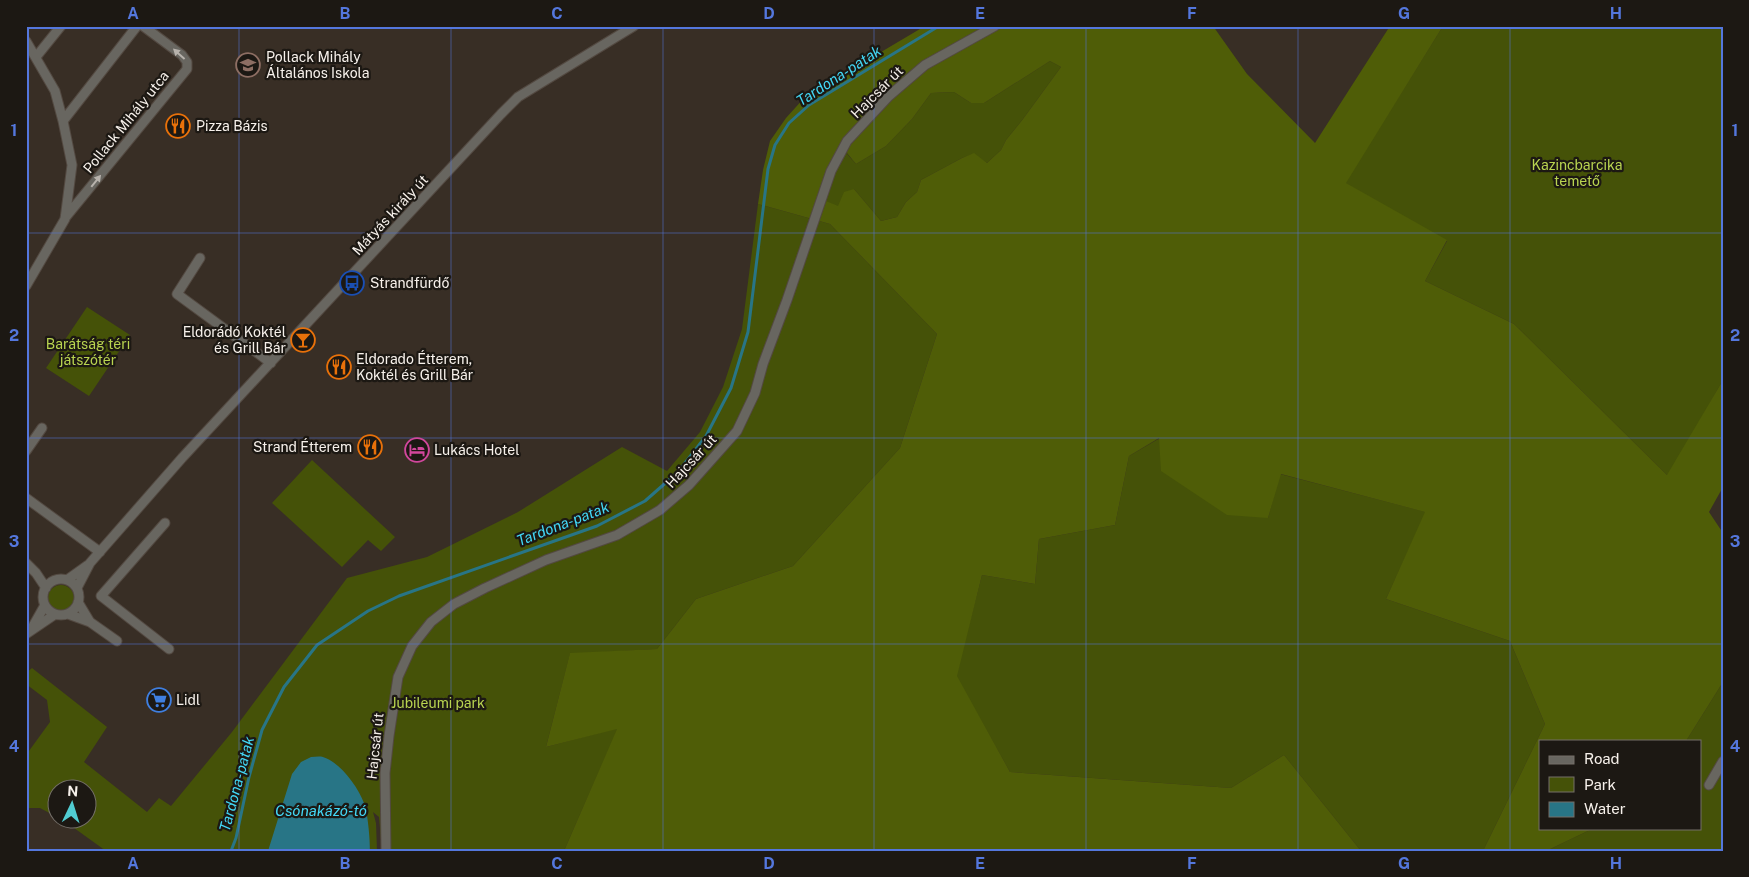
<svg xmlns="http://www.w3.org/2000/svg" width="1749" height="877" viewBox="0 0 1749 877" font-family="'Public Sans',sans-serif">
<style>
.green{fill:#455208}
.forest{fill:#4f5d07;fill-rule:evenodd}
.water{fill:#287586}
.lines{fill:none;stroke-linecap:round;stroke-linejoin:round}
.stream{stroke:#287586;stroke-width:3}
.minor-casing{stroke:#534941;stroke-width:11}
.minor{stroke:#686660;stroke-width:9}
.oneway{fill:#b7b2ac}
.grid{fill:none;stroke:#5477dd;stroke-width:1;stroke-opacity:0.55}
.labels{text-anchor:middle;stroke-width:4.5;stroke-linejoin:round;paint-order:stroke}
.poi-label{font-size:14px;fill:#f7f1eb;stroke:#1c1813;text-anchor:start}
.street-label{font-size:14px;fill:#f7f1eb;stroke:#1c1813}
.park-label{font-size:14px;fill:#b9d450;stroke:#1c1813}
.water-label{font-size:15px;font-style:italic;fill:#43d7f5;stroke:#1c1813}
.neatline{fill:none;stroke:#5477dd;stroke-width:2}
.grid-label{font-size:16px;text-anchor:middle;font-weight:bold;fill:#5477dd}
</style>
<rect width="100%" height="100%" fill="#382e25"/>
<path class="green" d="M1443 26H1723V380L1668 476 1514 324 1425 281 1447 241 1345 183Z
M1050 61 1061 67 1023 119 1006 140 1001 150 987 163 973 154 962 158 921 180 917 192 906 202 897 217 881 221 854 189 838 207 819 198 841 147 856 164 886 146 912 119 931 93 954 92 971 103H984Z
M758 204 830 224 937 334 900 448 793 566 696 599 657 649 570 654 546 747 618 728 564 851H382L379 817 373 812 376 823 377 851H370L365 804 323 757H311L268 851H106L63 820H88V790H58L57 817 40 808H26V755L50 722 47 700 26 684V673L32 668 107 727 84 762 147 812 159 798 171 806 232 732 347 578 427 557 518 512 622 447 667 471 700 432 723 387 742 329Z
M87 307 130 335 89 396 46 368Z
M1160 438 1268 518 1280 474 1426 512 1386 599 1510 641 1545 724 1483 851H1361L1284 755 1231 788 1010 772 956 676 982 575 1035 584 1039 539 1115 525 1129 456Z
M312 460 395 537 381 551 368 540 342 567 272 503Z
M48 598a13 13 0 1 1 26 0a13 13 0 1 1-26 0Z
M1723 682V851H1546L1594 828H1700V741H1686Z"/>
<path class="forest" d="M925 26H1213L1247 74 1315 143 1390 26H1443L1346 183 1447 240 1425 281 1514 324 1667 475 1723 380V487L1709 512 1723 533V682L1686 741H1540V828H1594L1546 851H1483L1545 724 1510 641 1386 599 1425 512 1281 474 1268 518 1227 515 1161 471 1159 438 1129 456 1115 525 1039 539 1035 584 982 575 957 676 1010 772 1231 788 1284 755 1361 851H564L617 729 546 747 570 653 657 649 696 599 793 566 900 448 937 334 830 224 758 204 763 170 770 141 786 118 805 97ZM1050 61 1061 67 1023 119 1006 140 1001 150 987 163 974 153 962 158 921 180 917 192 906 202 897 217 881 221 854 189 844 192 838 206 819 198 842 147 856 164 886 146 912 119 931 93 954 92 971 103H984Z"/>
<path class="water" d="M311 757C315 757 319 756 323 757 340 762 358 787 364 803 368 814 370 839 370 851H268L292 774 301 762Z"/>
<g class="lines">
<path class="stream" d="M231 851 236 838 249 777 262 730 284 687 317 645 368 611 399 596 597 526 645 501 678 472 706 436 731 388 748 332 768 169 775 145 789 123 809 105 939 26"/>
<g class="minor-casing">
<path id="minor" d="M26 41 55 91 63 121 72 165 65 219 26 286
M36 57 61 26
M63 121 137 26
M65 218 187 69V62L182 55 143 26
M200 258 177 294 271 363
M26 451 42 428
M26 498 100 552
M165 523 101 596 169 649
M26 563 36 573 46 588
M43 597a18 18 0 1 1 36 0a18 18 0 1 1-36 0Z
M67 580 88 565
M77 588 90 563 182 458 501 114 518 97 634 26
M78 602 90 622
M68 614 90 622 117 641
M32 628 45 605
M26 634 54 615
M1709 785 1723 761
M386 851 385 773 389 736 398 677 412 646 431 622 454 604 485 588 546 560 617 535 660 510 689 485 737 431 755 393 763 364 787 300 831 171 847 141 889 96 925 65 995 26"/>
</g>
<use href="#minor" class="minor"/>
</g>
<defs><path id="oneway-solid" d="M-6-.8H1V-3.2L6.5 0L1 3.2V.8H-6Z" transform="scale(1.25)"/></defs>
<g class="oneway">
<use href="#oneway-solid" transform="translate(179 54) rotate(-138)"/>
<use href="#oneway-solid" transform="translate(96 181) rotate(-51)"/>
</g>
<path class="grid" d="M239 26V851M451 26V851M663 26V851M874 26V851M1086 26V851M1298 26V851M1510 26V851M26 233H1723M26 438H1723M26 644H1723"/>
<defs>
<g id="school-ring" transform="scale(1.25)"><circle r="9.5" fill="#1c1813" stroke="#8d6e63" stroke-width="1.5"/><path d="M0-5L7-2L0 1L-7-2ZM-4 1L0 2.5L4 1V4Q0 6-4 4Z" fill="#8d6e63"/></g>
<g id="restaurant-ring" transform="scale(1.25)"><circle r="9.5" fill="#1c1813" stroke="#e8710a" stroke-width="1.5"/><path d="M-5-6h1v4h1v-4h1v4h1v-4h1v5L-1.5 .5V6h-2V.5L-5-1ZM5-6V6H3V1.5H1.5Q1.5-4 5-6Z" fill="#e8710a"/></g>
<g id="bus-ring" transform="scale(1.25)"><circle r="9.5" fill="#1c1813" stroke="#1a4fb4" stroke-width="1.5"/><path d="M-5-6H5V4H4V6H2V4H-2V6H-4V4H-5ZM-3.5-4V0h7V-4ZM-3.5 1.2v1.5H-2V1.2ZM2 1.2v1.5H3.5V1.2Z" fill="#1a4fb4"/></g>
<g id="bar-ring" transform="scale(1.25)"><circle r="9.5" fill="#1c1813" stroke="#e8710a" stroke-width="1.5"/><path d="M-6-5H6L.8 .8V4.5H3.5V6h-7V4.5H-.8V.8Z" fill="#e8710a"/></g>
<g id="hotel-ring" transform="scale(1.25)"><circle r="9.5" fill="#1c1813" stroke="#d1479c" stroke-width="1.5"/><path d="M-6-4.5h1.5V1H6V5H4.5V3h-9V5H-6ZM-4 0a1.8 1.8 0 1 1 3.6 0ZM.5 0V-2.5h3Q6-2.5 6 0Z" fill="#d1479c"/></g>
<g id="supermarket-ring" transform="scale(1.25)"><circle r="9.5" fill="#1c1813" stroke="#3f7fe0" stroke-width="1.5"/><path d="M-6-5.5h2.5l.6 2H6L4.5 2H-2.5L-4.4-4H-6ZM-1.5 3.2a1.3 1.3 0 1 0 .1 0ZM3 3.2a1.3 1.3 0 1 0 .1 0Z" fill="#3f7fe0"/></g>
</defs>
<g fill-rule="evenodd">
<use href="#school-ring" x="248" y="65"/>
<use href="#restaurant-ring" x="178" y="126"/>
<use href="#bus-ring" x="352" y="283"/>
<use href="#bar-ring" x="303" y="340"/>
<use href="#restaurant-ring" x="339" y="367"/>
<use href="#restaurant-ring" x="370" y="447"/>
<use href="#hotel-ring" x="417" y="450"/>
<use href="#supermarket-ring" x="159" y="700"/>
</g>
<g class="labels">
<g class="poi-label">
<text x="266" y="62">Pollack Mihály<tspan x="266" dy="16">Általános Iskola</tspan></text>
<text x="196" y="131">Pizza Bázis</text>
<text x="370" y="288">Strandfürdő</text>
<text x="286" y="337" text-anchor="end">Eldorádó Koktél<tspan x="286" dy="16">és Grill Bár</tspan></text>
<text x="356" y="364">Eldorado Étterem,<tspan x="356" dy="16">Koktél és Grill Bár</tspan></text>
<text x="352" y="452" text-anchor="end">Strand Étterem</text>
<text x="434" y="455">Lukács Hotel</text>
<text x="176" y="705">Lidl</text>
</g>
<g class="street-label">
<text transform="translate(877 92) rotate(-45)" y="5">Hajcsár út</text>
<text transform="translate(126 122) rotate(-51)" y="5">Pollack Mihály utca</text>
<text transform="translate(390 215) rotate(-47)" y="5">Mátyás király út</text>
<text transform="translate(691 461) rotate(-47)" y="5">Hajcsár út</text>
<text transform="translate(375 746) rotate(-84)" y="5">Hajcsár út</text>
</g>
<g class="park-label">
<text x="1577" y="170">Kazincbarcika<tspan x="1577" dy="16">temető</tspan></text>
<text x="88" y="349">Barátság téri<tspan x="88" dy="16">játszótér</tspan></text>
<text x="438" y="708">Jubileumi park</text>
</g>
<g class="water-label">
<text transform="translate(839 76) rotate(-33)" y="5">Tardona-patak</text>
<text transform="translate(563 524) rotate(-21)" y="5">Tardona-patak</text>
<text transform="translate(237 784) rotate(-75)" y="5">Tardona-patak</text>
<text x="321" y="816">Csónakázó-tó</text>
</g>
</g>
<rect width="1749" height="877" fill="none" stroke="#1c1813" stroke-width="55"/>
<rect x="1539" y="740" width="162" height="90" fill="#1c1813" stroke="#746f69"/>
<rect x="1549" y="756" width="25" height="8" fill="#686660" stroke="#746f69"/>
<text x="1584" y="764" font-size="15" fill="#f7f1eb">Road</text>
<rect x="1549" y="777" width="25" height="15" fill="#455208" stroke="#746f69"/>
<text x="1584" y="790" font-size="15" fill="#f7f1eb">Park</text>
<rect x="1549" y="802" width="25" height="15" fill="#287586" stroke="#746f69"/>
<text x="1584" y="814" font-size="15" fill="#f7f1eb">Water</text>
<g transform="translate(72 804) rotate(4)"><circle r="24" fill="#1c1813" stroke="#746f69"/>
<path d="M0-4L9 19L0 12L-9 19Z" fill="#51ccd1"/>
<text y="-8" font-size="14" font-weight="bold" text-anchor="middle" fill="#f7f1eb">N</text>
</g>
<rect x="28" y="28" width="1694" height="822" class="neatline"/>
<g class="grid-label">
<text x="133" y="19">A</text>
<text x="345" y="19">B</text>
<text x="557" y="19">C</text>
<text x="769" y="19">D</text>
<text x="980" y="19">E</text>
<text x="1192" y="19">F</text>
<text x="1404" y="19">G</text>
<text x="1616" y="19">H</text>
<text x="14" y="136">1</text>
<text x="1735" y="136">1</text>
<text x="14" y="341">2</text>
<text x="1735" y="341">2</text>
<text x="14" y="547">3</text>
<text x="1735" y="547">3</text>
<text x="14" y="752">4</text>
<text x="1735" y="752">4</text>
<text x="133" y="869">A</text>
<text x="345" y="869">B</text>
<text x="557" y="869">C</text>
<text x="769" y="869">D</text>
<text x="980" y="869">E</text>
<text x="1192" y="869">F</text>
<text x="1404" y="869">G</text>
<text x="1616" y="869">H</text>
</g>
</svg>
